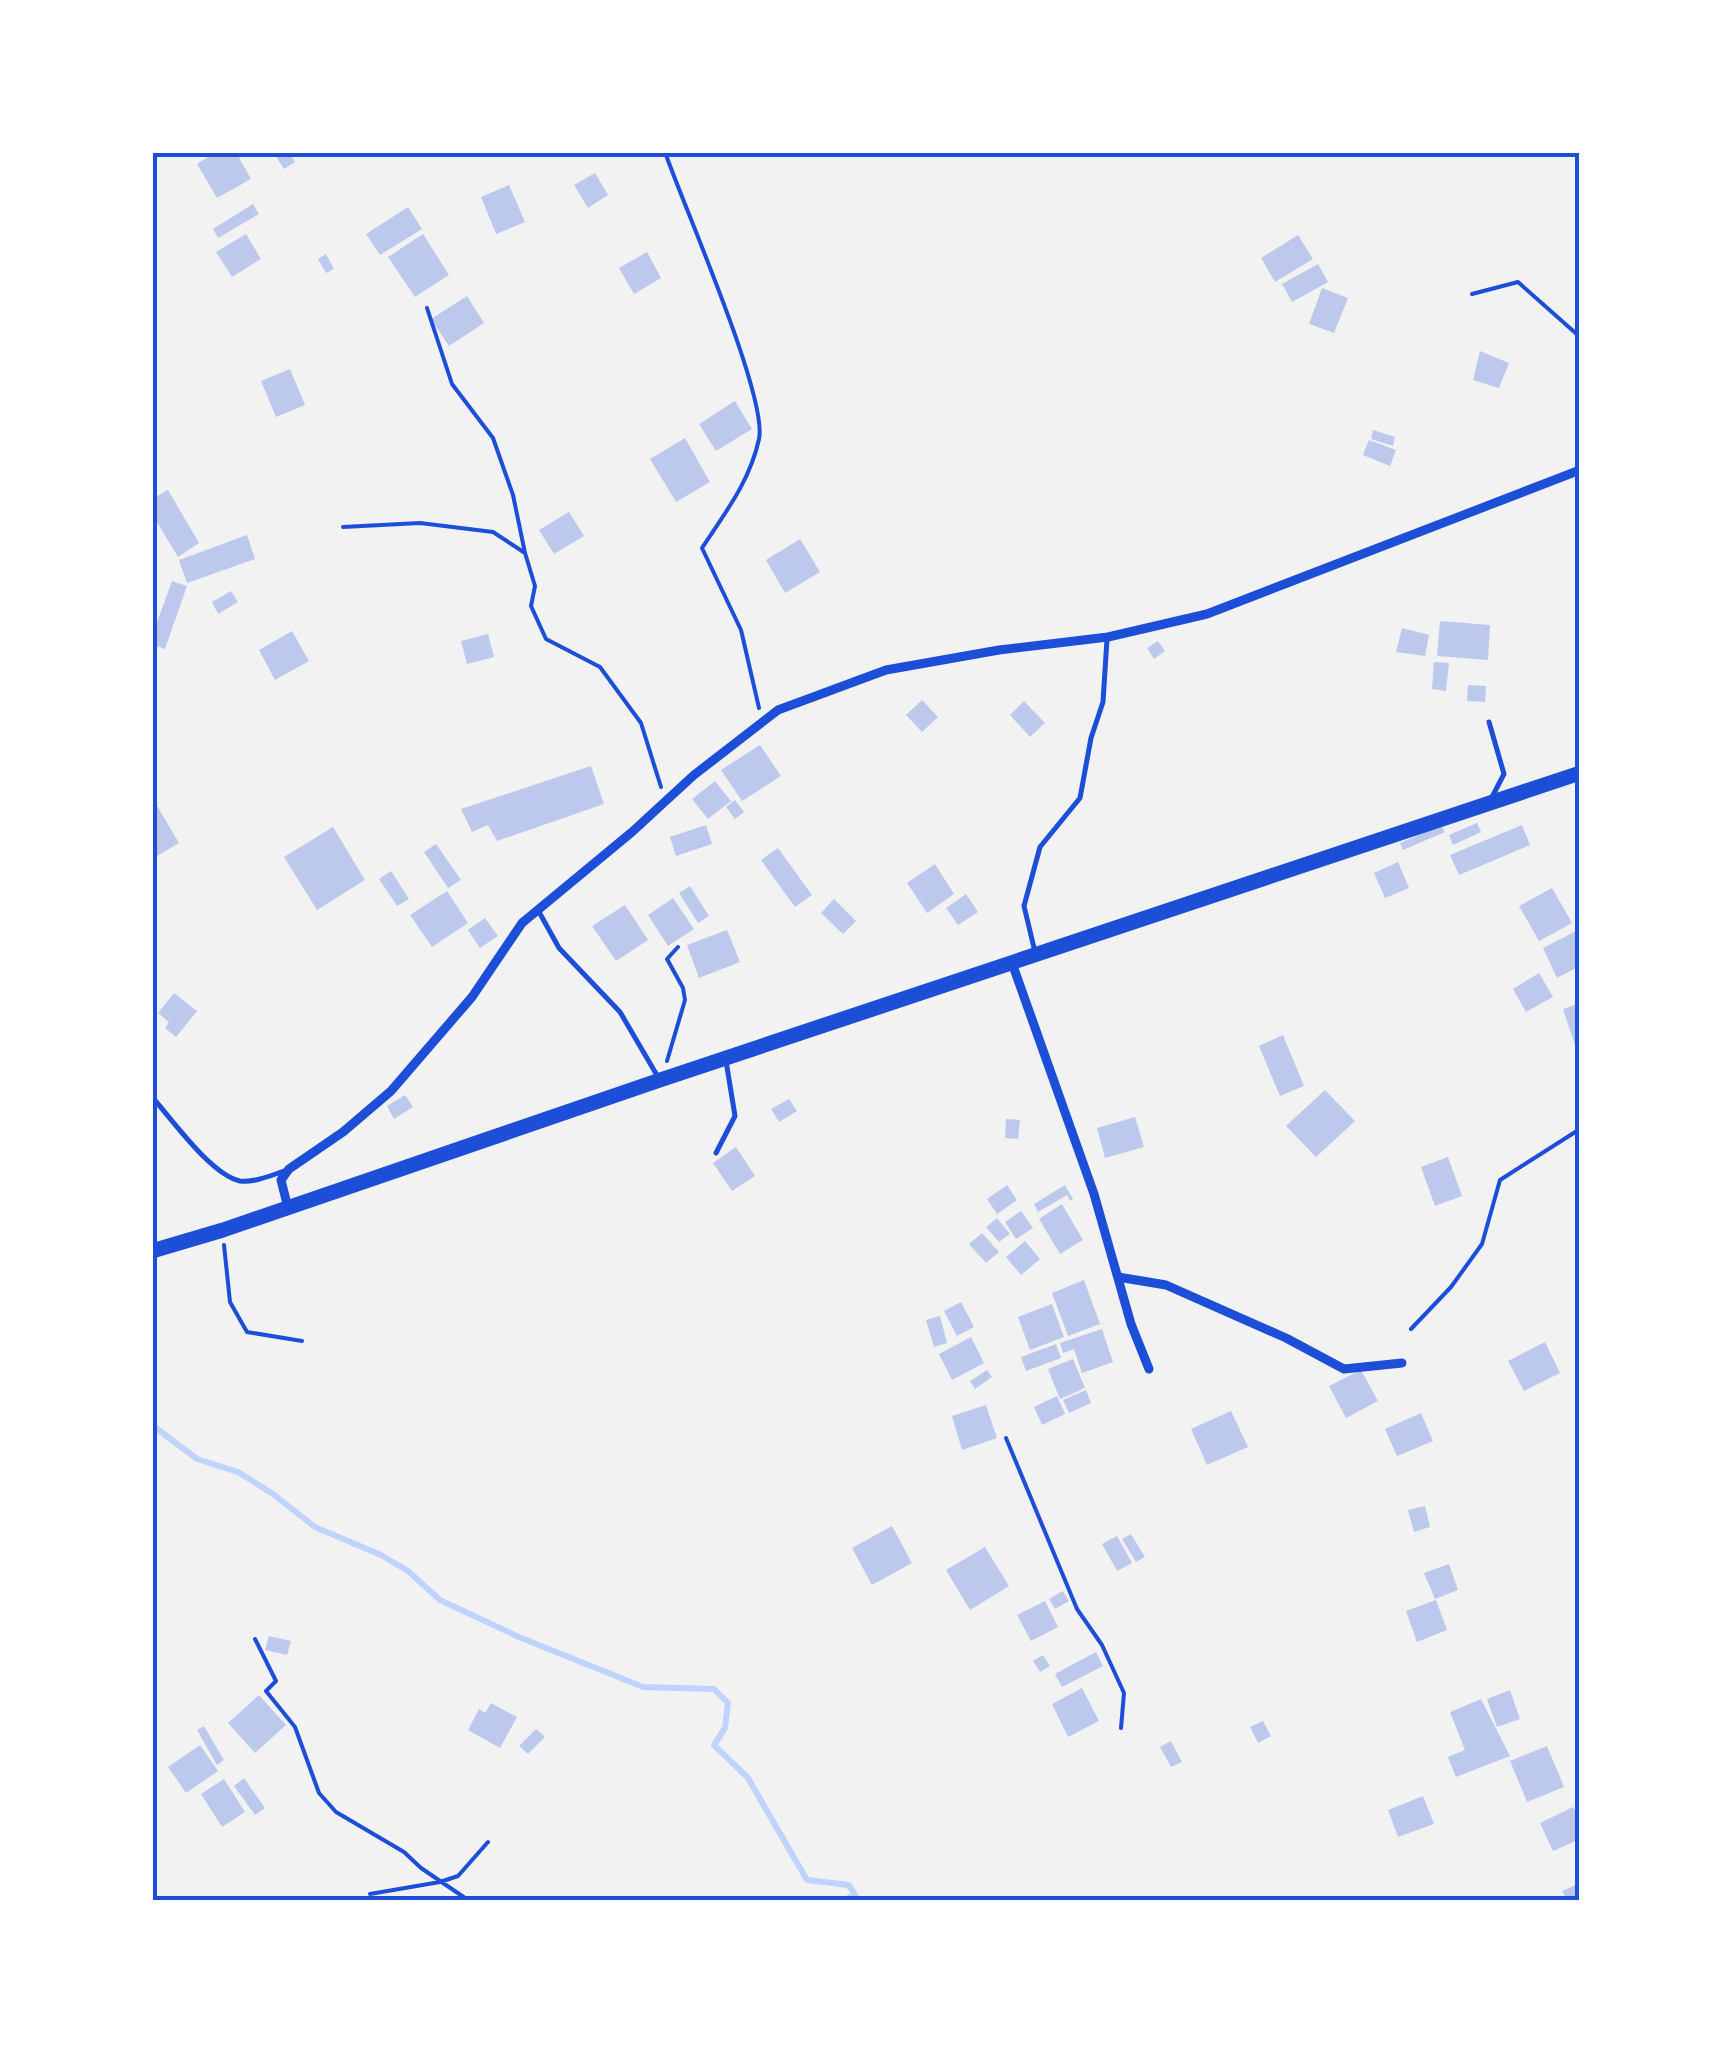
<svg xmlns="http://www.w3.org/2000/svg" width="1732" height="2053" viewBox="0 0 1732 2053" font-family="Commissioner,sans-serif">
<style>
.lines{fill:none;stroke-linecap:round;stroke-linejoin:round}
.stream{stroke:#bfd3fe;stroke-width:6}
.building{fill:#bdc9ec}
.path{stroke:#1d4ed8;stroke-width:4}
.service{stroke:#1d4ed8;stroke-width:5}
.minor{stroke:#1d4ed8;stroke-width:9}
.trunk{stroke:#1d4ed8;stroke-width:15}
.neatline{fill:none;stroke:#1d4ed8;stroke-width:4}
</style>
<rect width="100%" height="100%" fill="#f2f2f2"/>
<g class="lines">
<path class="stream" d="M152 1425 197 1459 238 1472 273 1494 315 1527 381 1555 408 1571 440 1600 519 1637 643 1687 714 1689 728 1703 725 1728 714 1745 748 1778 807 1880 849 1885 855 1895 844 1900"/>
</g>
<path class="building" d="M216 152H236L251 179 217 198 197 164Z
M273 152H289L295 162 284 169Z
M595 173 608 195 588 208 574 185Z
M509 185 525 222 496 234 481 197Z
M253 204 259 214 218 238 213 229Z
M408 207 422 229 380 255 366 234Z
M246 234 261 259 232 277 216 252Z
M423 234 449 275 415 297 388 257Z
M1298 235 1313 259 1275 282 1261 258Z
M647 252 661 278 634 294 619 268Z
M326 254 334 269 326 273 318 259Z
M1318 264 1328 282 1292 302 1282 284Z
M1322 288 1348 298 1334 333 1309 324Z
M467 296 484 323 449 346 431 319Z
M1480 351 1509 363 1499 388 1473 380Z
M290 369 305 405 276 417 261 381Z
M735 401 752 429 716 451 699 424Z
M1373 430 1395 437 1393 446 1371 439Z
M685 438 710 482 676 502 650 459Z
M1369 440 1396 450 1390 466 1363 455Z
M168 490 199 543 178 557 152 514V499Z
M569 512 584 536 554 554 539 530Z
M247 535 255 559 187 583 179 560Z
M800 539 820 572 785 593 766 560Z
M172 581 187 586 165 649 152 644V636Z
M231 591 238 602 218 614 212 602Z
M1440 621 1490 625 1488 660 1437 656Z
M1402 628 1429 635 1425 656 1396 652Z
M292 631 309 661 275 680 259 650Z
M488 634 494 657 467 664 461 641Z
M1158 641 1165 651 1154 659 1147 648Z
M1434 662 1449 663 1446 691 1432 689Z
M1468 685 1486 686 1485 702 1467 701Z
M922 700 938 717 922 732 906 715Z
M1024 701 1045 723 1030 737 1010 715Z
M760 745 781 776 742 801 721 770Z
M591 766 604 804 497 841 488 825 472 832 461 809Z
M715 781 731 801 708 819 692 799Z
M735 800 744 812 735 819 726 807Z
M156 804 179 843 152 859V806Z
M1477 823 1481 832 1453 845 1449 835Z
M706 825 712 844 676 856 670 837Z
M1441 825 1445 832 1403 850 1400 843Z
M1522 825 1530 845 1459 875 1450 855Z
M333 827 365 880 317 910 284 857Z
M436 844 461 880 448 888 424 852Z
M778 848 812 895 795 907 761 860Z
M1398 862 1409 888 1385 898 1374 873Z
M935 864 954 894 927 913 907 883Z
M391 871 409 899 397 906 379 879Z
M690 886 709 916 698 923 679 893Z
M1552 888 1572 923 1539 941 1519 906Z
M447 891 468 923 432 947 410 915Z
M966 894 978 912 958 925 946 908Z
M673 898 694 929 668 946 648 915Z
M834 899 856 921 843 934 821 913Z
M625 905 648 940 616 961 592 926Z
M485 918 498 936 480 948 468 930Z
M727 930 740 962 699 978 687 945Z
M1576 931 1580 938V966L1557 978 1543 948Z
M1539 973 1553 997 1526 1012 1513 989Z
M174 993 197 1011 176 1037 165 1028 169 1022 158 1013Z
M1580 1003V1043L1575 1045 1563 1009Z
M1283 1035 1304 1086 1280 1096 1259 1046Z
M1325 1090 1355 1121 1316 1157 1286 1126Z
M405 1095 413 1107 394 1119 387 1106Z
M789 1099 797 1111 779 1122 771 1109Z
M1135 1117 1144 1147 1105 1158 1097 1128Z
M1006 1119 1020 1120 1018 1139 1005 1138Z
M736 1147 755 1176 732 1191 713 1163Z
M1448 1157 1462 1196 1435 1206 1421 1167Z
M1007 1185 1017 1200 997 1214 987 1199Z
M1065 1185 1073 1199 1070 1201 1067 1195 1038 1212 1034 1204Z
M1062 1204 1083 1240 1060 1254 1039 1219Z
M1021 1211 1033 1228 1016 1239 1005 1222Z
M997 1218 1010 1234 999 1242 986 1227Z
M982 1233 999 1252 986 1263 969 1244Z
M1025 1241 1040 1259 1021 1275 1006 1257Z
M1084 1280 1100 1324 1068 1336 1052 1293Z
M961 1302 974 1327 957 1336 944 1311Z
M1052 1304 1064 1337 1030 1350 1018 1317Z
M940 1316 947 1343 934 1347 926 1320Z
M1102 1329 1113 1362 1082 1373 1074 1349 1063 1353 1060 1343Z
M971 1337 984 1363 952 1380 939 1354Z
M1545 1342 1560 1373 1524 1391 1508 1361Z
M1056 1344 1061 1358 1026 1371 1021 1357Z
M1073 1359 1085 1388 1060 1399 1048 1369Z
M987 1370 992 1377 975 1389 970 1381Z
M1361 1370 1378 1401 1346 1418 1329 1386Z
M1086 1390 1091 1403 1069 1413 1063 1400Z
M1057 1396 1065 1414 1042 1425 1034 1407Z
M986 1405 997 1438 962 1450 952 1416Z
M1231 1411 1248 1447 1207 1465 1191 1429Z
M1421 1413 1433 1441 1397 1456 1385 1429Z
M1425 1506 1430 1527 1414 1532 1408 1510Z
M892 1526 912 1563 872 1585 852 1548Z
M1131 1534 1145 1557 1136 1562 1122 1539Z
M1117 1536 1132 1563 1117 1571 1102 1544Z
M985 1547 1009 1586 970 1610 946 1570Z
M1449 1564 1458 1590 1435 1599 1424 1573Z
M1063 1591 1069 1601 1055 1609 1049 1599Z
M1436 1600 1447 1630 1417 1642 1406 1611Z
M1045 1601 1058 1627 1031 1641 1017 1615Z
M269 1636 291 1641 287 1655 265 1650Z
M1096 1652 1103 1666 1062 1687 1055 1674Z
M1043 1655 1050 1666 1040 1672 1033 1661Z
M1082 1688 1099 1721 1068 1737 1052 1704Z
M1510 1690 1520 1719 1497 1727 1487 1699Z
M259 1695 286 1725 255 1753 228 1723Z
M1481 1699 1510 1756 1456 1777 1448 1757 1465 1750 1450 1712Z
M491 1703 517 1717 500 1748 468 1730 479 1709 485 1713Z
M1263 1721 1271 1736 1258 1743 1250 1727Z
M204 1726 224 1760 217 1765 197 1730Z
M536 1729 545 1737 528 1754 519 1746Z
M1171 1741 1182 1762 1171 1767 1160 1747Z
M200 1745 218 1771 186 1793 168 1767Z
M1547 1746 1564 1787 1527 1802 1510 1761Z
M244 1778 265 1808 255 1815 234 1786Z
M224 1779 245 1812 222 1827 201 1794Z
M1423 1796 1434 1824 1398 1837 1388 1810Z
M1573 1807 1580 1821V1839L1553 1851 1540 1823Z
M1580 1883V1900H1567L1562 1891Z"/>
<g class="lines">
<path class="path" d="M665 152C683 205 768 396 759 439 750 481 725 513 702 548L741 630 759 708
M1472 294 1518 282 1580 337
M427 308 452 384 493 438 513 495 525 553
M343 527 420 523 493 532 525 553 535 586 531 606 546 639 600 667 641 723 661 787
M667 1061 685 1000 683 988 667 959 678 947
M224 1245 230 1302 247 1332 302 1341
M1411 1329 1451 1287 1482 1244 1500 1180 1580 1129
M1006 1438 1077 1609 1102 1645 1124 1693 1121 1728
M255 1639 276 1681 266 1691 295 1727 319 1793 336 1812 404 1852 421 1868 468 1900
M370 1894 440 1882 458 1876 488 1842"/>
<path class="service" d="M1489 722 1504 774 1492 797
M538 910 559 948 620 1012 658 1077
M1035 952 1024 906 1040 847 1080 798 1091 738 1103 702 1107 639
M152 1097C172 1119 211 1175 240 1181 255 1183 274 1174 288 1170
M716 1153 735 1116 726 1061"/>
<path class="minor" d="M1012 963 1094 1194 1131 1324 1149 1369
M288 1208 281 1180 289 1169 343 1132 391 1091 472 997 522 923 632 832 694 775 778 710 886 670 999 650 1108 637 1207 614 1580 470
M1118 1277 1166 1285 1286 1338 1344 1369 1402 1363"/>
<path class="trunk" d="M152 1251 223 1230 660 1080 1580 773"/>
</g>
<rect width="1732" height="2053" fill="none" stroke="#ffffff" stroke-width="310"/>
<rect x="155" y="155" width="1422" height="1743" class="neatline"/>
</svg>
